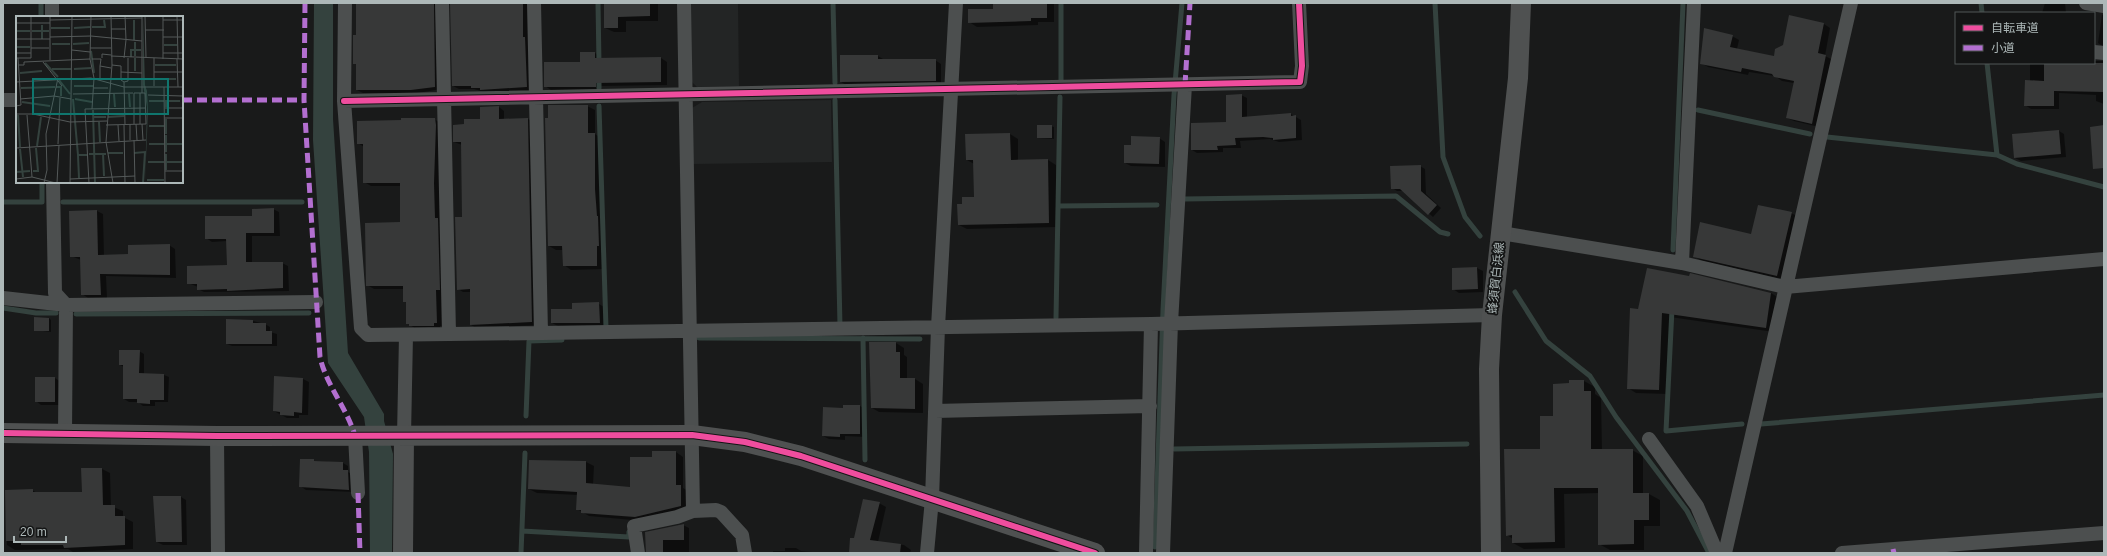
<svg xmlns="http://www.w3.org/2000/svg" width="2107" height="556" viewBox="0 0 2107 556" font-family="Arial,'Noto Sans JP',sans-serif">
<style>
.built{fill:#232525}
.water{fill:#34423e}
.shadow{fill:#0007}
.lines{fill:none;stroke-linecap:round;stroke-linejoin:round}
.stream{stroke:#34423e;stroke-width:5}
.building{fill:#373838}
.street{stroke:#4c4f4f;stroke-width:14}
.secondary{stroke:#4f5151;stroke-width:20}
.quiet{stroke:#b36fd0;stroke-width:5;stroke-dasharray:10 5;stroke-linecap:butt}
.cycleway-casing{stroke:#141515;stroke-width:8}
.cycleway{stroke:#ef4d9e;stroke-width:6}
.labels{text-anchor:middle;stroke-width:3.5;stroke-linejoin:round;paint-order:stroke}
.street-label{font-size:12px;fill:#adb8b8;stroke:#141515}
.inset-river{fill:none;stroke:#34423e;stroke-width:2}
.inset-road{fill:none;stroke:#545959;stroke-width:1}
.view{fill:#0f766e;fill-opacity:0.15;stroke:#0f766e;stroke-width:2}
.inset-edge{fill:none;stroke:#adb8b8;stroke-width:2}
</style>
<rect width="100%" height="100%" fill="#191a1a"/>
<path class="built" d="M691 3H738L739 86 697 87 690 80Z
M831 100 832 162 693 164 692 108 702 102Z"/>
<path class="water" d="M314 3H333V119L348 353 384 414V421L393 454 392 553H370L369 452 364 417 328 363 313 140Z"/>
<path class="shadow" d="M357 3H441V89L418 93H363L357 90V65L354 63 357 36Z
M452 3H529L533 90 487 93 474 89H459L453 86Z
M605 3H658V21H626V32H614L605 28Z
M994 3H1054V22H1038V25L977 27 969 22 994 10Z
M2045 3H2065L2066 13H2042Z
M2104 14V47L2098 43 2102 15Z
M1824 24 1830 28 1825 56 1833 60 1819 127 1794 121 1787 118 1794 83 1782 81 1775 76 1749 72 1748 75 1708 67 1701 63 1732 36 1739 40 1737 49 1775 57Z
M581 53H595L601 57V59L661 58 667 62V85L601 86V90H551L545 86 581 63Z
M878 56 883 59 935 60 941 64V83L846 85 841 82Z
M2094 61H2104V104L2096 101V95L2059 93V109H2031L2025 105 2030 82V63H2094Z
M1241 95 1247 98V118L1291 114 1301 120 1302 140 1279 142 1270 139 1240 141 1241 148H1223V152L1197 153 1192 150 1227 123Z
M587 106 595 110V134L602 139V194L606 250H604V269L571 270 564 265 563 250H556L549 246Z
M499 107 504 111V120L528 119 533 122 538 325 476 328 471 325V292H463L458 289 463 218 462 145 454 142 465 125 481 120Z
M434 119 441 123 443 326H440V329H416L407 323V303L404 301V289H374L367 285 401 223V186H371L364 182V147L358 143Z
M1051 126 1054 127V139L1038 138Z
M2059 131 2064 134 2066 157 2021 161 2015 158Z
M1010 134 1018 139V161L1048 160 1056 165 1057 227 967 229 959 225 963 205 975 198 974 164 967 160Z
M1159 138 1165 142V167L1131 166 1125 163 1132 146Z
M1420 166 1425 169 1426 194 1441 208 1433 217 1404 191H1397L1392 188Z
M273 209 279 212 280 236H252V263H282L288 266 289 291 204 292 198 289V287L188 283 228 266 227 241 212 242 206 238Z
M97 211 103 214 104 256 129 255 169 245 175 249 176 278 106 276 107 298H88L82 294 81 260 71 256Z
M1791 213 1799 217 1785 280 1702 261 1694 256 1752 236Z
M1477 268 1483 271V292L1459 293 1453 289Z
M1771 293 1779 298 1774 332 1670 317 1667 394 1636 393 1628 388 1639 310Z
M573 304H599L604 307 605 326H558L552 323 573 310Z
M49 318 51 320V332L35 330Z
M227 320 253 321 265 324 270 327V332L277 334V346H232L227 344Z
M870 343H896L904 348V355L907 357V379H915L923 384V413L879 412 872 408Z
M139 351 144 354V374L164 375 169 377 168 402H155V406H143L138 402H129L124 399V367L120 365Z
M275 377 303 379 309 382 308 415H299V418H287L274 411Z
M55 378 61 382 60 405H41L36 401Z
M1584 381 1595 387V394L1601 398 1602 450H1632L1643 456V494H1649L1660 500V526H1644V550H1610L1599 544V493L1564 494 1565 548 1524 549 1513 543V539L1507 535 1554 417 1570 384Z
M860 406 866 409 865 437 845 436V440L829 439 823 436 844 409Z
M676 452 683 457V488L688 491V511L643 521 589 516 577 509 578 495 537 493 529 489 530 461 586 462 594 466 593 485 631 488Z
M301 460 343 463 348 466V472L353 475 354 492 306 490 300 486Z
M82 469H102L110 473 111 506 123 511V517L133 522V549L73 552 68 549 15 550 7 545 6 491 32 490 37 493H83Z
M181 497 186 500 187 545H163L157 542Z
M879 503 886 507 878 542 904 545 911 550 910 553H850L855 539Z
M683 525 689 528V553H646V533Z
M785 548H796L801 551 822 553H773V551H785Z"/>
<g class="lines">
<path class="stream" d="M41 3V17
M598 3 599 63
M833 3 835 83
M1435 3 1443 157 1465 217 1480 236
M1981 3 1982 13
M1987 63 1997 155
M599 77V88
M1061 81V3
M835 100 840 326
M599 106 606 328
M1698 110 1810 134
M1827 137 1997 155 2017 164 2104 187
M1184 199 1396 196 1440 232 1448 234
M3 202H42V182
M63 202H302
M1058 206 1157 205
M1673 250 1683 3
M1515 292 1546 341 1590 376 1616 417 1687 511 1709 553
M3 308 36 313H56
M1672 309 1666 431 1742 424
M76 314 309 313
M1056 318 1060 97
M699 338 920 339
M863 338 865 460
M526 416 529 341 562 340
M1761 424 2104 395
M1174 449 1467 444
M522 531 629 537V532
M1155 547 1163 310 1174 95 1182 3
M521 553 525 453"/>
</g>
<path class="building" d="M356 3H434L435 87 411 90H356V64H353V35H356Z
M450 3H523V37H525L527 87 480 90V88H471V86H452Z
M604 3H650V16L618 17V28H604Z
M993 3H1047V18H1031V21L968 23V9H993Z
M1789 15 1824 23 1818 53 1826 55 1812 124 1786 118 1794 81 1774 77 1772 74 1742 68 1741 72 1700 64 1704 28 1733 35 1730 47 1774 56 1775 49 1783 45Z
M580 52H595V58L661 57V82L596 83V87H544V62H580Z
M840 55H878V59H936V81L840 82Z
M2044 63H2104V92L2054 91V106H2024L2025 80 2044 81Z
M1242 94V117L1291 113V116L1296 115V138L1273 140V138L1263 137 1235 138 1236 145 1217 146 1218 150H1191V123L1226 122V95Z
M548 105H588V133H595V189L597 216H598L599 246H597V266H563L562 246H548L545 118H548Z
M499 106V119L528 118 532 322 470 325V289L457 290 455 217H462L461 142H453V125L464 124V119H480V107Z
M401 118H435L436 125 434 183 435 218H438L440 290H436L437 323H434V326H409V324H406V302H403V286H366L365 223 400 222V183H363V144H357V121L401 120Z
M1037 125H1052V138H1037Z
M2104 125V168L2093 169 2090 127Z
M2059 130 2061 154 2014 158 2012 134Z
M1010 133 1011 160 1048 159 1049 223 958 225 957 204H962V197H974L973 160H966L965 134Z
M1131 136 1160 137 1159 164 1124 163V145H1131Z
M1421 165V191L1437 205 1428 215 1400 189H1391L1390 166Z
M1758 205 1792 212 1777 276 1693 257 1700 222 1751 234Z
M274 208V233H246V262H283V288L227 291V289L197 290V284H187V266L227 265 226 239H205V216H252V209Z
M97 210 98 255 128 254V245L170 244V275L100 274 101 295H81L80 257H70L69 211Z
M1477 267 1478 289 1452 290V268Z
M1647 268 1689 276 1690 273 1771 293 1766 328 1662 313 1659 390 1627 389 1630 308 1638 309Z
M599 302 600 323H551V309H572V303Z
M34 317 49 318V331H34Z
M226 319 253 320V323H266V331H272V344H226Z
M869 342H896V352H900V378H915V409L871 408Z
M119 350H140L139 373 164 374V400H150V404L137 403V399H123V365H119Z
M274 376 303 378 302 413 294 412V416L280 415V412L273 411Z
M35 377H55V402H35Z
M1569 380H1584V391H1591V449H1633V493H1649V520H1634V544L1598 545V488H1554L1555 542 1512 543V535L1506 536 1504 449H1540V416H1553V384L1569 383Z
M843 405H860V434H840V437L822 436 823 407 843 408Z
M652 451H676V485H681V506L635 517 581 513V510H576L577 492 528 489 529 460 586 461V483L630 487V457H652Z
M300 459H314V461L343 462V470H348L349 490 299 487Z
M81 468H102L103 505H115V516H125V545L64 548 63 545H21V541H6L5 490 33 489V492H82Z
M153 496H181L182 542H156Z
M863 499 880 502 870 540 901 544 900 553H849L850 538H854Z
M684 524V540H663V553H646L645 532Z"/>
<g class="lines">
<path class="street" d="M345 3 344 101 361 328 368 335 541 333 534 3
M442 3 449 334
M684 3 693 511 716 510 721 512 742 535 745 553
M2086 3 2104 6
M52 17V3
M2094 52 2104 53
M3 100H17
M344 101 1300 82 1302 66 1299 3
M53 182 55 293 66 305 65 434
M1501 233 1682 263 1785 287 2104 259
M1682 263 1694 3
M3 298 66 305 316 302
M541 333 1151 324 1492 315
M935 411 1150 406
M217 436 218 553
M355 436 358 493
M404 436 406 335
M1649 439 1697 506 1717 553
M638 553 634 526 677 517 693 511
M927 553 932 499 938 327 956 3
M1146 553 1151 324
M1163 553 1171 323 1185 85
M1725 553 1851 3
M1842 553 2104 533"/>
<path class="secondary" d="M3 433 217 436 692 435 745 442 801 456 1095 553
M403 553 404 436
M1491 553 1489 369 1492 315 1518 78 1521 3"/>
<path class="quiet" d="M305 3 304 100 320 357C326 385 347 408 355 436
M1185 85 1190 3
M182 100H304
M358 493 360 553
M1893 549 1894 553"/>
<g class="cycleway-casing">
<path id="cycleway" d="M344 101 1300 82 1302 66 1299 3
M3 433 217 436 692 435 745 442 801 456 1095 553"/>
</g>
<use href="#cycleway" class="cycleway"/>
</g>
<g class="labels">
<g class="street-label">
<text transform="translate(1496 278) rotate(-84)" y="4">蜂須賀白浜線</text>
</g>
</g>
<g transform="translate(16 16)">
<rect width="167" height="167" fill="#191a1a"/>
<path d="M127 0 129 69 131 75 132 94 129 167 131 91 127 69Z" fill="#34423e"/>
<path class="inset-river" d="M76 11H89L88 4M35 12H54M58 12 74 11M0 15H14M16 15H33M26 23V9M118 24V4M119 26V40M36 28H54M57 28 73 27M148 29H161M0 31H14M75 35 78 57M115 41V34H125M29 47 42 61M139 49H160M36 53H55M58 53 75 52M119 55V42M4 57 26 55M140 63H160M43 64 54 78M58 70H77M40 71H45V80M5 72 39 71M98 78 99 91M113 78 114 91M57 83 62 139H71M59 83 76 86M133 85H148M6 86 34 90M150 91V85H164M77 94 79 167M2 99 4 131M77 101H90M92 101 108 100M150 103V118M83 106 84 126M133 110H148M150 119V136M133 128H148M150 128H166M21 130 25 101M4 133 7 161M92 137H107M118 137 129 136 127 167M73 138H90M87 138 88 160M150 138V154M62 140 63 162M132 146H148M150 146H167M17 155H22L20 132M0 156 14 155M131 164H148"/>
<path class="inset-road" d="M75 0 74 43 78 62 76 93M95 0 96 49 90 126 97 167M109 0 110 24M129 0 130 42M147 0V43M161 0 162 43M34 4 126 2M147 4H167M0 7H34M95 13H109M129 14H148M34 21 75 20 126 25M147 21H167M0 23H34M15 32H33M74 32H95M56 34 74 36M0 37H15M147 37H167M95 40 167 43M0 42H15V0M86 42V38L95 39M108 42 110 24M138 42V70M76 43H85L84 50M161 43 162 71M34 44V0M27 46 46 70M3 49H8V46L74 43M96 49 105 50V56L126 57M105 56V64L108 66 109 109M138 56H167M84 63V50L95 52M0 66 75 62 108 71H167M108 66 112 65V42M148 71 149 167M78 72H92M124 77V108M126 77V0M57 78 117 77M132 79 167 80M4 83 38 80 55 83M0 90 5 89 2 42M149 92H167M0 98H17L54 106 91 105M11 99 16 161M149 102H167M114 108V124M120 108 121 124M126 108 127 124M90 109 130 108 129 77H118V108M102 109 103 125M108 109 109 167M118 124 119 167M42 128 44 82M0 132 130 124M149 155H167M0 163 16 161 40 167M54 163 119 160M28 167 31 154 30 118 42 62M41 167 43 129M54 167 56 0M73 167 69 93 130 92"/>
<path class="view" d="M17 63H152V98H17Z"/>
<rect width="167" height="167" class="inset-edge"/>
</g>
<rect width="2107" height="556" fill="none" stroke="#adb8b8" stroke-width="8"/>
<rect x="1955" y="12" width="140" height="52" fill="#141515" stroke="#515656"/>
<rect x="1963" y="25" width="20" height="6" fill="#ef4d9e" stroke="#515656"/>
<text x="1991" y="32" font-size="12" fill="#adb8b8">自転車道</text>
<rect x="1963" y="45" width="20" height="6" fill="#b36fd0" stroke="#515656"/>
<text x="1991" y="52" font-size="12" fill="#adb8b8">小道</text>
<path d="M14 536v6h52v-6" fill="none" stroke="#adb8b8" stroke-width="2"/>
<text x="20" y="536" font-size="12" fill="#adb8b8" stroke="#141515" stroke-width="3" paint-order="stroke">20 m</text>
</svg>
